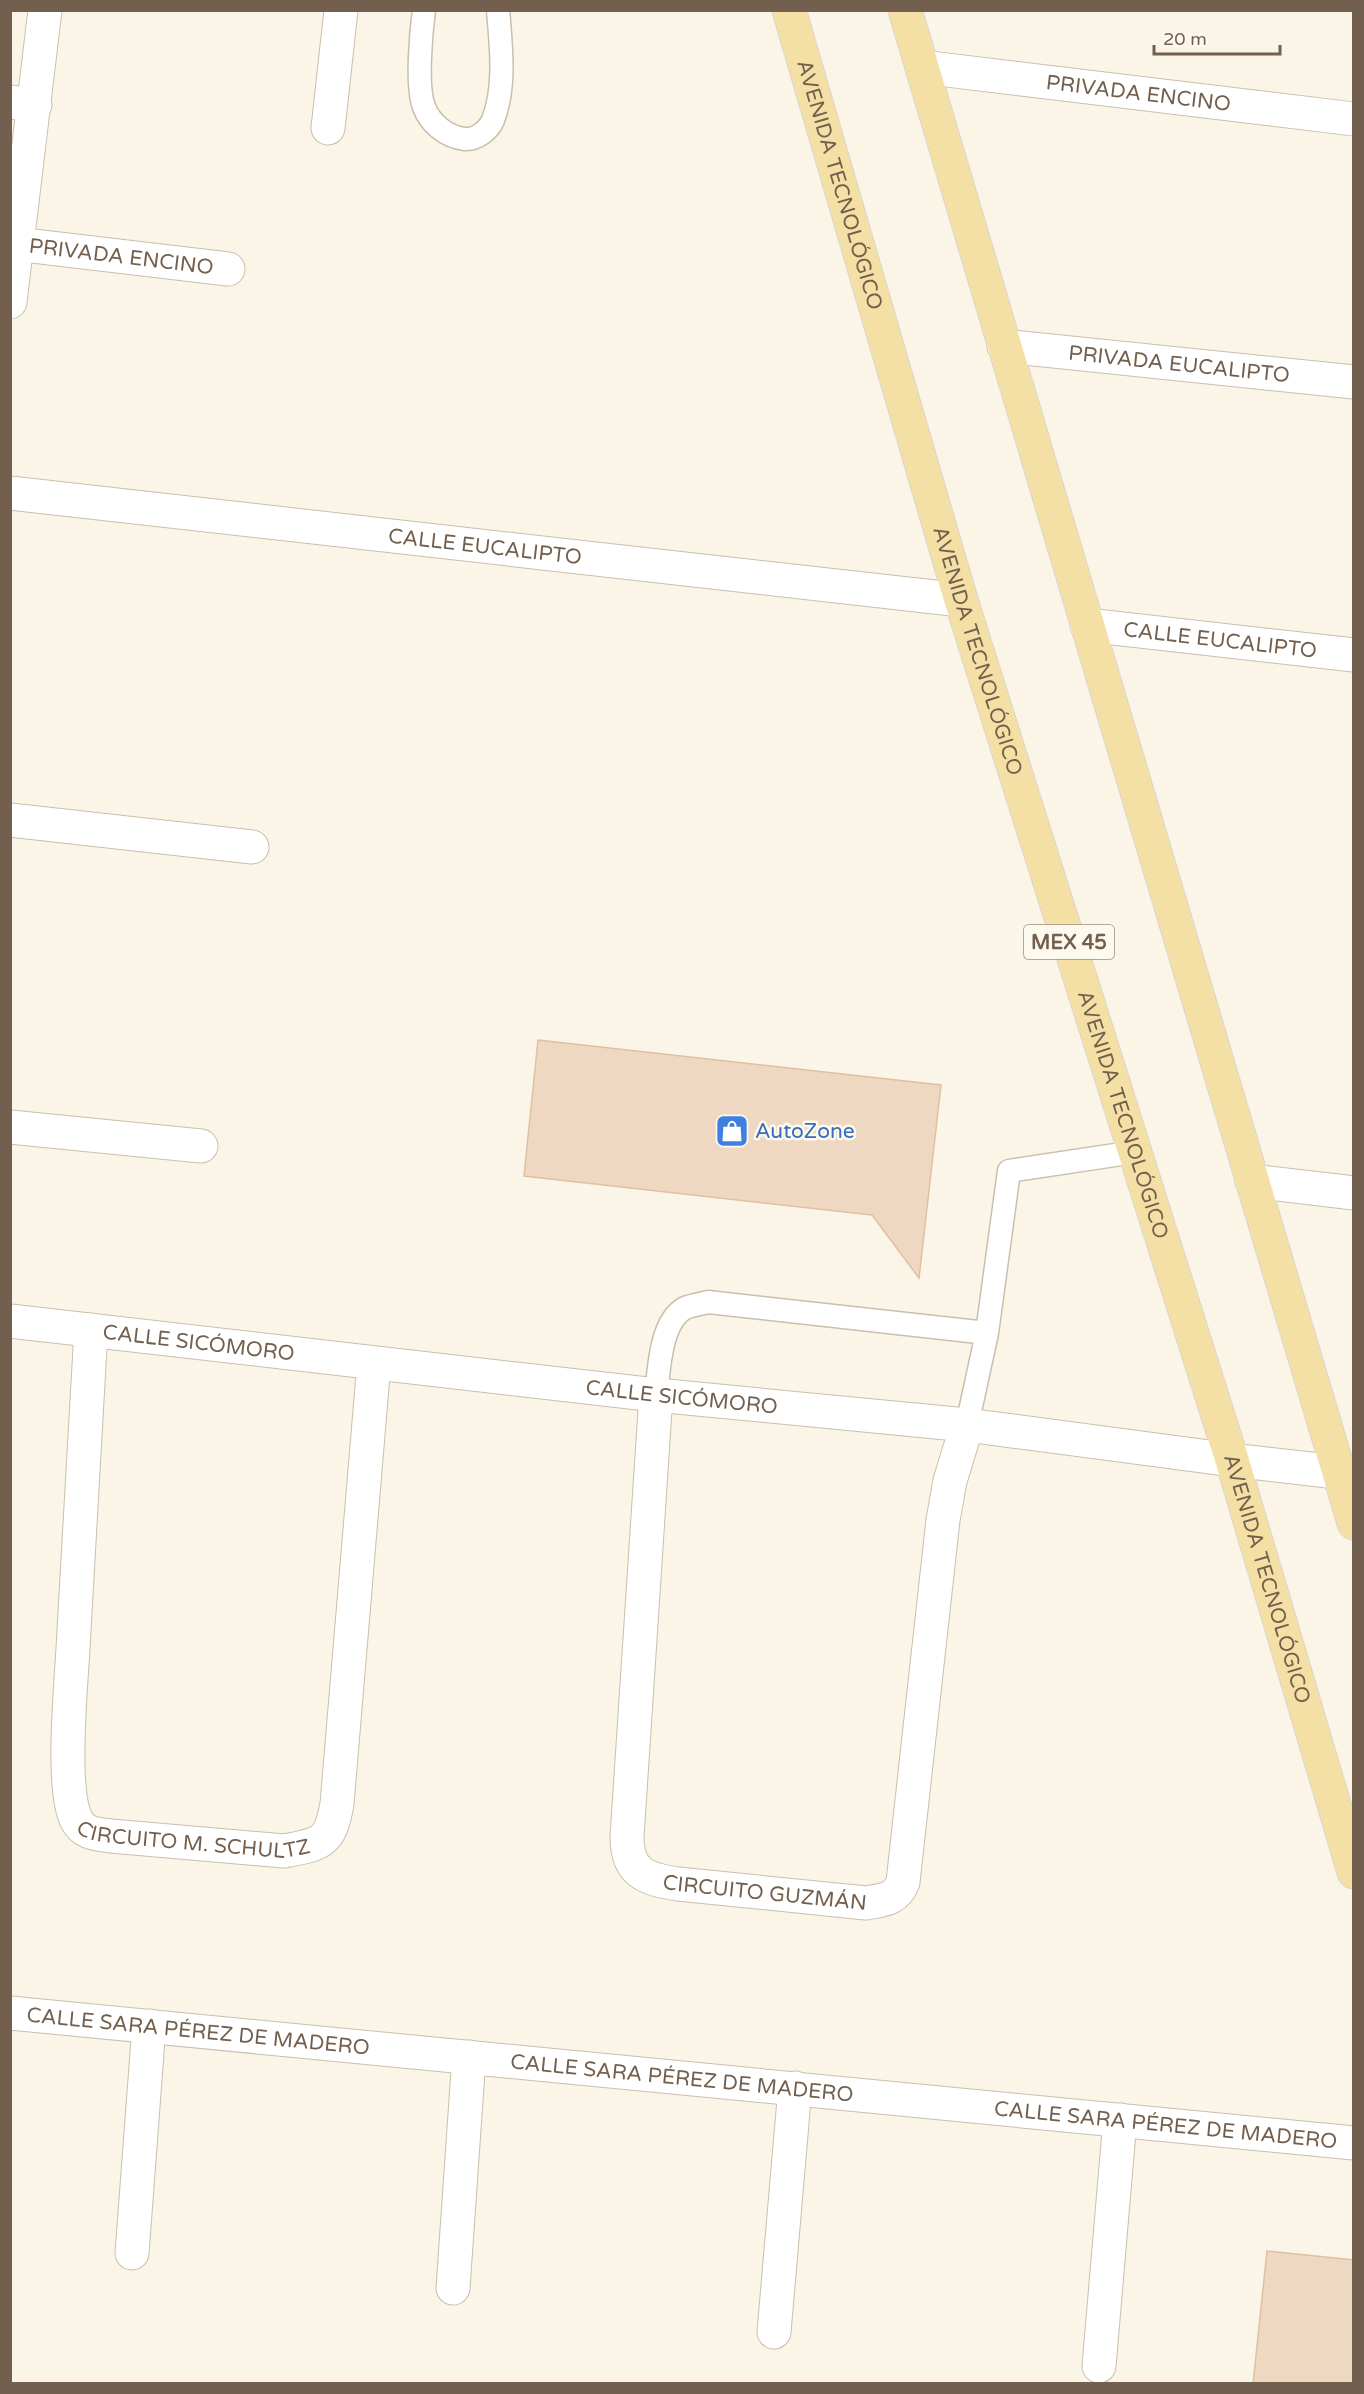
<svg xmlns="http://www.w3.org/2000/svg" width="1364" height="2394" viewBox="0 0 1364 2394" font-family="'Varela Round',sans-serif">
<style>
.building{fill:#eed8c1;stroke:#dfc0a3;stroke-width:1.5}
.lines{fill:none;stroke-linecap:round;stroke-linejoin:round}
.service-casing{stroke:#ccbeae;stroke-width:25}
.minor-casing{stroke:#ccbeae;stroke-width:35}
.tertiary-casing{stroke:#ccbeae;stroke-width:35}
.secondary-casing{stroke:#cebfac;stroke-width:35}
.primary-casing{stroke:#dbd5d1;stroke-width:35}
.service{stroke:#fff;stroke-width:22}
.minor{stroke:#fff;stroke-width:33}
.tertiary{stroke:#fff;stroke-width:33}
.secondary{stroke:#fff;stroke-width:33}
.primary{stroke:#f4dfa5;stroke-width:33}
.labels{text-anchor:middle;stroke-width:5;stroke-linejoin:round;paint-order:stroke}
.shield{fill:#fef9ee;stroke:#9d8d7d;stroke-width:1.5}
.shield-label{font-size:20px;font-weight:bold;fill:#735f4d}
.street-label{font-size:21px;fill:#735f4d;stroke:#fef9ee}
.shop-label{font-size:21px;fill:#366cbe;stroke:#fef9ee;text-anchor:start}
</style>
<rect width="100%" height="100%" fill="#fbf5e7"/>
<path class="building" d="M538 1040 941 1085 919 1278 872 1215 524 1176Z
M1267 2251 1354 2260V2384H1253Z"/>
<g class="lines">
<g class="service-casing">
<path id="service" d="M424 10C421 32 416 87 424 107 430 123 446 137 465 139 476 140 489 130 493 120 506 87 501 45 498 10
M656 1395C659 1370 660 1322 685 1308 692 1305 701 1304 708 1302L987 1333 1009 1171 1135 1152
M967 1425 987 1333"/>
</g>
<g class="minor-casing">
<g id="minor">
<path id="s1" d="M922 67 1354 119"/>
<path d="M10 102 35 105"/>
<path d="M328 128 341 10"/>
<path id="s2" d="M16 244 228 269"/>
<path id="s3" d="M1004 346 1354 382"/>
<path id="s4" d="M10 493 961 600"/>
<path id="s5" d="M1087 625 1354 655"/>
<path d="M10 820 252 847"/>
<path d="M10 1127 201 1146"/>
<path d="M1252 1181 1354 1193"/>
<path id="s6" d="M91 1330C85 1436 79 1542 73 1648 71 1686 61 1787 76 1819 83 1834 97 1834 111 1836L284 1851C322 1844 330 1843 337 1804L374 1363"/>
<path id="s7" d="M656 1395 627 1837C627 1874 647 1879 678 1884L866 1903C883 1900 896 1900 903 1882L943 1520 950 1481 967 1425"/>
<path id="s8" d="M10 2013 1354 2143"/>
<path d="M132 2253 149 2026"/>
<path d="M453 2288 469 2057"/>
<path d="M774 2332 795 2088"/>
<path d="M1099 2366 1120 2120"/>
</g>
</g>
<g class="tertiary-casing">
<g id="tertiary">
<path id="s9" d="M10 1321 656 1395 967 1425 1232 1460 1354 1474"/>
</g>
</g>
<g class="secondary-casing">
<path id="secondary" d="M10 302 45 10"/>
</g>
<g class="primary-casing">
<g id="primary">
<path id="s10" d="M789 10 961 600 1232 1460 1354 1872"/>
<path d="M905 10 1354 1523"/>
</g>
</g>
<use href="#service" class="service"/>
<use href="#minor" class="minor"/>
<use href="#tertiary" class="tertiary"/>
<use href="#secondary" class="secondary"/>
<use href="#primary" class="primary"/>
</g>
<defs>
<g id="shop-square" transform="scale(1.725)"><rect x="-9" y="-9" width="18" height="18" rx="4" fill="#3f7fe0" stroke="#fef9ee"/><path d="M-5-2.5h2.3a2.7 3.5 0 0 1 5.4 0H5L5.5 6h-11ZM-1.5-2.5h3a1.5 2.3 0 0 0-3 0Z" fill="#fff"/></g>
</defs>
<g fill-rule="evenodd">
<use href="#shop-square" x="732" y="1131"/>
</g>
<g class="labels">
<rect class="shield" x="1024" y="925" width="90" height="34" rx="4.5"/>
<g class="shield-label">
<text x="1069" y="949">MEX 45</text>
</g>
<g class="street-label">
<text dy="7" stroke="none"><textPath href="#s1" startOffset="218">PRIVADA ENCINO</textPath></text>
<text dy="7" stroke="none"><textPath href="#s10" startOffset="182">AVENIDA TECNOLÓGICO</textPath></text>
<text dy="7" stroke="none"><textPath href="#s2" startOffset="106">PRIVADA ENCINO</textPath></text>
<text dy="7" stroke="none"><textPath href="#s3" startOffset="176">PRIVADA EUCALIPTO</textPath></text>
<text dy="7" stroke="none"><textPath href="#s4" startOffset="478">CALLE EUCALIPTO</textPath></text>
<text dy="7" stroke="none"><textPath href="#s5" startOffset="134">CALLE EUCALIPTO</textPath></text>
<text dy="7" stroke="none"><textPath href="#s10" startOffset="668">AVENIDA TECNOLÓGICO</textPath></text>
<text dy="7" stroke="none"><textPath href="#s10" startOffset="1154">AVENIDA TECNOLÓGICO</textPath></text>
<text dy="7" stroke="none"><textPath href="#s9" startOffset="190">CALLE SICÓMORO</textPath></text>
<text dy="7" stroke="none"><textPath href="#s9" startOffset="676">CALLE SICÓMORO</textPath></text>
<text dy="7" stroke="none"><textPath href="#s10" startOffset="1640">AVENIDA TECNOLÓGICO</textPath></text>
<text dy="7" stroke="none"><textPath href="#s6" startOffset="614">CIRCUITO M. SCHULTZ</textPath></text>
<text dy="7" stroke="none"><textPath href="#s7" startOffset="609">CIRCUITO GUZMÁN</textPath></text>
<text dy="7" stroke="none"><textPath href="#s8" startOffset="189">CALLE SARA PÉREZ DE MADERO</textPath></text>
<text dy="7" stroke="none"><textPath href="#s8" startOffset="675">CALLE SARA PÉREZ DE MADERO</textPath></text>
<text dy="7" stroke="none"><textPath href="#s8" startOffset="1161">CALLE SARA PÉREZ DE MADERO</textPath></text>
</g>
<g class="shop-label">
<text x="755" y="1138">AutoZone</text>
</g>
</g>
<rect width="1364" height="2394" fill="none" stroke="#735f4d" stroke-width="24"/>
<path d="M1154 45v9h126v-9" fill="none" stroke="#735f4d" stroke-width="3"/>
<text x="1163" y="45" font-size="18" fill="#735f4d" stroke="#fef9ee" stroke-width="4.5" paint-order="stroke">20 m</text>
</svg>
